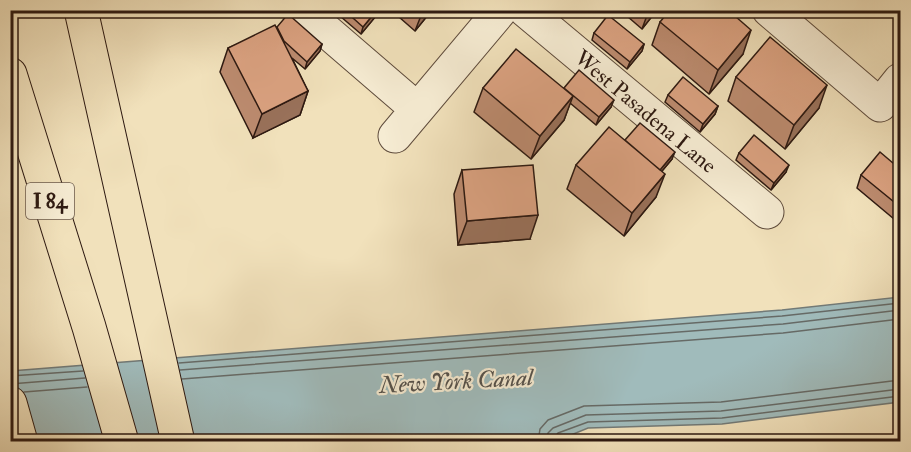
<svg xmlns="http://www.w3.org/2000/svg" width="911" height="452" viewBox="0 0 911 452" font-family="'IM FELL Double Pica',serif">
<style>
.water{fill:#a0bbbb;stroke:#727a77;stroke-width:1.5}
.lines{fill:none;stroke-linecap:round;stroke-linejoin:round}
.shore{stroke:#666a66;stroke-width:1.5}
.minor-casing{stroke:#5e4b3c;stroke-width:35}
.highway-casing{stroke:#2d1911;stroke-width:35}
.minor{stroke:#f6ecd3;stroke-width:33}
.highway{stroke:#f1e1bb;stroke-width:33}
.wall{fill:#bc8b6f;stroke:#2d1911;stroke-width:1.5}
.shaded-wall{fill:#99715a;stroke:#2d1911;stroke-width:1.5}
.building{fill:#dba281;stroke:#2d1911;stroke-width:1.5}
.labels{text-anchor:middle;stroke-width:4.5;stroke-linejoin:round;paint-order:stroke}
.shield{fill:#f6ecd3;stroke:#69584b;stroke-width:1.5}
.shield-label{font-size:21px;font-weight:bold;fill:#2d1911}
.street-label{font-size:22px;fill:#2d1911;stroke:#f6ecd3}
.water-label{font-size:24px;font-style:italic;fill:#55524c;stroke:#f6ecd3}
</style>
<rect width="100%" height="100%" fill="#f1e1bb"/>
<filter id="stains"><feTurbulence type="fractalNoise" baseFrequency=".00333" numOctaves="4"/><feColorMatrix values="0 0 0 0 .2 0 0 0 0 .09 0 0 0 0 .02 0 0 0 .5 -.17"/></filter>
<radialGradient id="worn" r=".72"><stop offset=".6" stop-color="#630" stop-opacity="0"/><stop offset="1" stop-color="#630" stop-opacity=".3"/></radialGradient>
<path class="water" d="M900 297V402L722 424 588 428 554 442H11V371L782 310Z"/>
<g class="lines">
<path class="shore" d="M179 363 782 316 900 303
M180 370 783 324 900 310
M10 376 83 371
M182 379 783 333 900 319
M10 384 85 378
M24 392 87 387
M538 442 540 429 548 420 584 406 721 402 900 380
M547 442 548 433 553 428 586 415 721 411 900 389
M554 442 555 437 558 433 588 422 722 418 900 396"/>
<g class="minor-casing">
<path id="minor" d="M302 10 417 109
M525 10 767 212
M769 10 880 105 900 80
M395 136 501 10"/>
</g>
<g class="highway-casing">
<path id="highway" d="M81 10 178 442
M10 74 89 327 122 442
M10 403 21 442"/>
</g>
<use href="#minor" class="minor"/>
<use href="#highway" class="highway"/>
</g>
<path class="wall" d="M333 10H378L376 16 361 34Z
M391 10H432L415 31Z
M620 10H657L642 29Z
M660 22 743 54 709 94 652 45Z
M277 27 322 44 320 51 305 69 292 58 308 91 300 115 253 138 220 72 228 48Z
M594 33 644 44 642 51 627 69 592 40Z
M736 77 819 108 785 149 728 101Z
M483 88 563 89 611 107 596 125 570 103 564 120 531 159 474 112Z
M668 95 718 106 715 114 700 132 665 102Z
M625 140 672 159 662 171 656 197 624 236 567 189 576 165Z
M739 153 786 172 771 190 736 160Z
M900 169V212L894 219 857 188 861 175Z
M462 170 530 239 458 245 454 194Z"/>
<path class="shaded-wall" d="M377 10 376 16 361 34 363 27Z
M424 10H432L415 31 422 13Z
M649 10H657L642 29Z
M751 30 743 54 709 94 718 70Z
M322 44 320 51 305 69 307 62Z
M644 44 642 51 627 69 630 62Z
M827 85 819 108 785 149 794 125Z
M308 91 300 115 253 138 262 114Z
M573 96 564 120 531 159 540 136Z
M614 100 611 107 596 125 599 117Z
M718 106 715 114 700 132 703 124Z
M675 152 672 159 657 177 660 170Z
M789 165 786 172 771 190 774 183Z
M665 174 656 197 624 236 632 213Z
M900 205V212L894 219 899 206Z
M538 215 530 239 458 245 467 221Z"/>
<path class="building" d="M344 10H377L363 27Z
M670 10H728L751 30 718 70 660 22Z
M288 14 322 44 307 62 284 41 277 27Z
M608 15 644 44 630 62 594 33Z
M275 25 308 91 262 114 228 48Z
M770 37 827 85 794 125 736 77Z
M516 49 573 96 540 136 483 88Z
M579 70 614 100 599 117 564 88Z
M683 77 718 106 703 124 668 95Z
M640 123 675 152 660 170 625 140Z
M609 127 665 174 632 213 576 165Z
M754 135 789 165 774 183 739 153Z
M880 152 900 169V205L899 206 861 175Z
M533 165 538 215 467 221 462 170Z"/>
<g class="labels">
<rect class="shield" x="26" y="183" width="48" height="36" rx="4.5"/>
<g class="shield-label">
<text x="50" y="208">I 84</text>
</g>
<g class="street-label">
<text transform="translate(646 111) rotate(40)" y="8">West Pasadena Lane</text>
</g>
<g class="water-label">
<text transform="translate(456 381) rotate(-3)" y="8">New York Canal</text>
</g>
</g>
<rect width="911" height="452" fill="none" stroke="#f1e1bb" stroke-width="36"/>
<rect x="12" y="12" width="887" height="428" fill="none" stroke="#2d1911" stroke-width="3"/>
<rect x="18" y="18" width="875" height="416" fill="none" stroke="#2d1911" stroke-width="1.5"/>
<rect width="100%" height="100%" filter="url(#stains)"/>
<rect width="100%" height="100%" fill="url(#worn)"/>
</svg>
